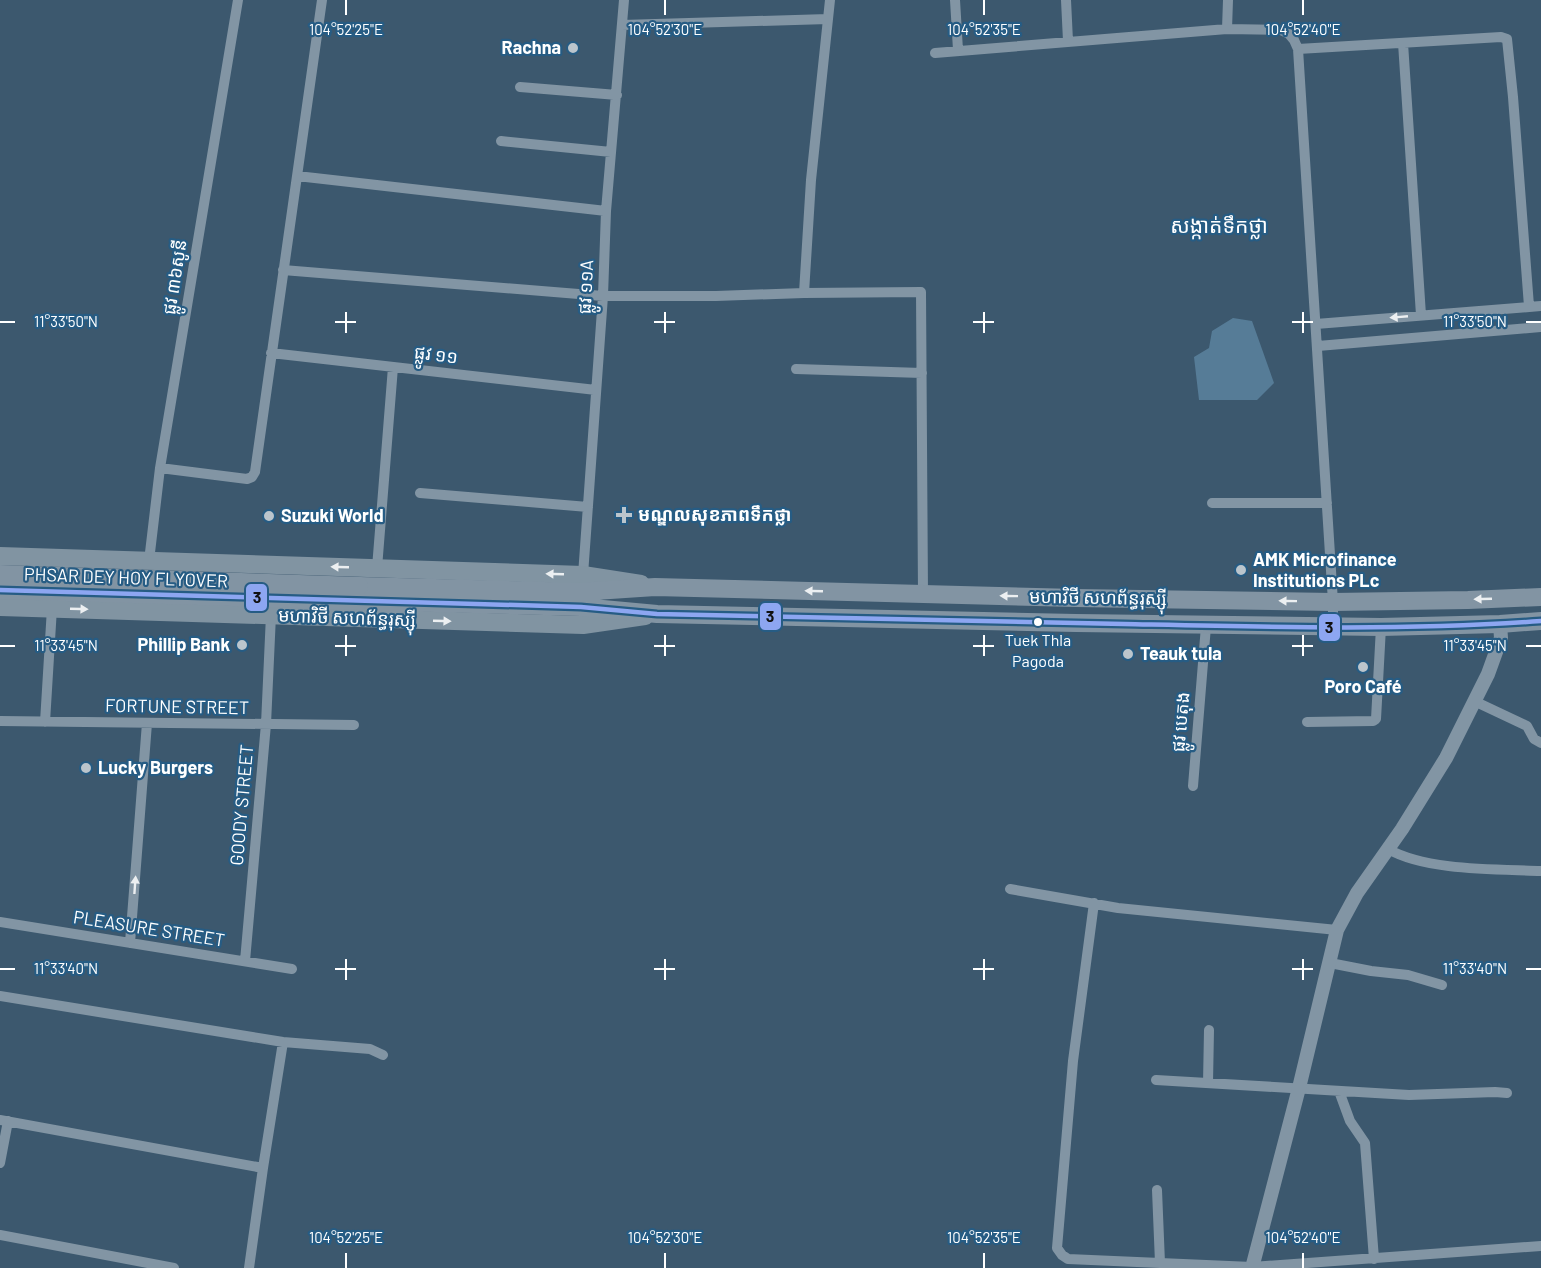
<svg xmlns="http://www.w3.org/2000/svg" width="1541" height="1268" viewBox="0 0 1541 1268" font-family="Barlow,'Noto Sans Khmer',sans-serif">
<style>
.water{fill:#567c97}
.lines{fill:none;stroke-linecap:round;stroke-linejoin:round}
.minor{stroke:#8295a4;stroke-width:10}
.tertiary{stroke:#8295a4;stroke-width:14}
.primary{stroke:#8194a2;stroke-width:18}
.trunk{stroke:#8294a3;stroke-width:18}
.trunk-bridge{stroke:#8294a3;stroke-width:18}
.bus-1-casing{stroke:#265c84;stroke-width:9}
.bus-1{stroke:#8da6f1;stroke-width:4.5}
.oneway{fill:#eceff1}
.ticks{fill:none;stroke:#fff;stroke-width:2}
.poi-dot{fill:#bbc5cc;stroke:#265c84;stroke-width:2}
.bus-dot{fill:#fff;stroke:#265c84;stroke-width:2}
.labels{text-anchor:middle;stroke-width:4.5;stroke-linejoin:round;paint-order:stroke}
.bus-label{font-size:16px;fill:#fff;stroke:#265c84}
.poi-label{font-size:18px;font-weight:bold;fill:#fff;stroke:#265c84;text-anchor:start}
.street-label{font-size:18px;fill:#fff;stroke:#265c84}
.quarter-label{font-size:21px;fill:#fff;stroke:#265c84}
.ticks-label{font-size:15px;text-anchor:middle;fill:#fff;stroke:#265c84;stroke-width:4.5;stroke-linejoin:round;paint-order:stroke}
.line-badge{stroke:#265c84;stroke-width:2}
.pale-badge-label{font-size:16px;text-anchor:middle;font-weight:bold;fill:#111}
</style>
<rect width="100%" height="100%" fill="#3c586e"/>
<path class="water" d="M1233 318 1252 321 1274 383 1257 400H1199L1194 357 1209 348 1212 331Z"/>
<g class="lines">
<path class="minor" d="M955 0 958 50
M1066 0 1068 41
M622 25 828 19
M1227 29 1228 0
M1403 43 1421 315
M1298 49 1501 37 1507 39 1513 97 1529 306
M935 53 1227 29 1281 30 1289 34 1294 40 1298 49 1333 602V627
M520 87 617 95
M501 141 611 152
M297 176 606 211
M283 270 603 296H716L804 293 921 292 923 594
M804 293 811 180 830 0
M1316 324 1541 306
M1318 346 1541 327
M271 353 596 390
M796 369 922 373
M160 468 247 479 252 477 255 472 322 0
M420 493 588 507
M1212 503H1327
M149 561 160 468 238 0
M377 568 393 367
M583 575 603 296 606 211 624 0
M1474 701 1527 726 1534 739 1541 743
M0 721 354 725
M45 722 52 608
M1307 722 1373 721 1376 719 1381 627
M1193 786 1206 626
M1388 849C1426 871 1497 869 1541 871
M1010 889 1118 908 1337 930
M1094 903 1073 1061 1057 1248 1062 1255 1068 1259 1252 1267 1541 1246
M0 922 292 969
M130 943 147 723
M245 961 266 724 271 615
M1330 963 1371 971 1408 975 1442 985
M0 996 283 1042 370 1049 383 1055
M1156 1080 1409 1095 1495 1092 1507 1093
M1208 1083 1209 1030
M1339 1091 1350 1121 1365 1143 1374 1259
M0 1120 263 1168
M0 1163 8 1121
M1157 1190 1160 1263
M0 1235 174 1268
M249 1268 263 1168 283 1042"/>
<path class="tertiary" d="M1252 1268 1299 1088 1337 930 1357 893 1402 829 1446 758 1488 674 1501 638 1500 624"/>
<path class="primary" d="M0 556 583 575 641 584
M0 607 583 625 645 616"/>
<path class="trunk" d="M359 586 580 592 655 587 1076 598 1333 602 1468 600 1541 597
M359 601 581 607 657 614 1076 623 1381 627 1500 624 1541 621"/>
<path class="trunk-bridge" d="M0 574 359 586
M0 590 359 601"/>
<g class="bus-1-casing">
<path id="bus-1" d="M0 590 581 607 657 614C813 617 968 621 1124 624 1263 627 1403 631 1541 621"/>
</g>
<use href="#bus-1" class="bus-1"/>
</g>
<defs><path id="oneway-solid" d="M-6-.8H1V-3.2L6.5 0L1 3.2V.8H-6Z" transform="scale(1.5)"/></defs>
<g class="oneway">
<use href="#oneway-solid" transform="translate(1399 317) rotate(175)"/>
<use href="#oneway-solid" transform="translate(340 567) rotate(-178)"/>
<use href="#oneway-solid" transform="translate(555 574) rotate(-178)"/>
<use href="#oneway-solid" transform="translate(814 591) rotate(-178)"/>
<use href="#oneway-solid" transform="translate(1009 596) rotate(-179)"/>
<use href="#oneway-solid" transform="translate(1483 599) rotate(178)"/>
<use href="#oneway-solid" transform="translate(1288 601) rotate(-179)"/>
<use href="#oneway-solid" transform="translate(79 609) rotate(2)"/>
<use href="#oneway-solid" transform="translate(442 621) rotate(2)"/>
<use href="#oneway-solid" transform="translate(135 885) rotate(-86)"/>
</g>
<path class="ticks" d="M346 0V15M665 0V15M984 0V15M1303 0V15M346 312V333M665 312V333M984 312V333M1303 312V333M0 322H15M335 322H356M654 322H675M973 322H994M1292 322H1313M1526 322H1541M346 635V656M665 635V656M984 635V656M1303 635V656M0 646H15M335 646H356M654 646H675M973 646H994M1292 646H1313M1526 646H1541M346 959V980M665 959V980M984 959V980M1303 959V980M0 969H15M335 969H356M654 969H675M973 969H994M1292 969H1313M1526 969H1541M346 1253V1268M665 1253V1268M984 1253V1268M1303 1253V1268"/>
<g class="poi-dot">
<circle cx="573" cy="48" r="6"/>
<path d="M621 506h6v6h6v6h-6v6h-6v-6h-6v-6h6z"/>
<circle cx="269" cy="516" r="6"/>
<circle cx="1241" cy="570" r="6"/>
<circle cx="242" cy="645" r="6"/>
<circle cx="1128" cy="654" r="6"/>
<circle cx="1363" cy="667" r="6"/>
<circle cx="86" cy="768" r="6"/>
</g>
<circle class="bus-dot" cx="1038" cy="622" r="5"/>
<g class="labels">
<g class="bus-label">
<text x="1038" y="646">Tuek Thla<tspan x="1038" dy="21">Pagoda</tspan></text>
</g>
<g class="poi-label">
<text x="561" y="54" text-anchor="end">Rachna</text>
<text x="638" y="521">មណ្ឌលសុខភាពទឹកថ្លា</text>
<text x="281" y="522">Suzuki World</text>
<text x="1253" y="566">AMK Microfinance<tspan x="1253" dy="21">Institutions PLc</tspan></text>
<text x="230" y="651" text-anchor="end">Phillip Bank</text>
<text x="1140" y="660">Teauk tula</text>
<text x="1363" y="693" text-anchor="middle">Poro Café</text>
<text x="98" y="774">Lucky Burgers</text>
</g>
<g class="street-label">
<text transform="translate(175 277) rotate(-81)" y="6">ផ្លូវ ៣៦សូនី</text>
<text transform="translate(586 287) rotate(-87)" y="6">ផ្លូវ ១១A</text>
<text transform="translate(436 355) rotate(7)" y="6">ផ្លូវ ១១</text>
<text transform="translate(126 578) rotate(2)" y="6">PHSAR DEY HOY FLYOVER</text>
<text transform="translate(1098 598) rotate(1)" y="6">មហាវិថី សហព័ន្ធរុស្ស៊ី</text>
<text transform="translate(347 618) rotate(2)" y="6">មហាវិថី សហព័ន្ធរុស្ស៊ី</text>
<text transform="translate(177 707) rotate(1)" y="6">FORTUNE STREET</text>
<text transform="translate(1181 722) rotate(-85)" y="6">ផ្លូវ បេតុង</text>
<text transform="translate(242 805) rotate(-85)" y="6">GOODY STREET</text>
<text transform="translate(149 929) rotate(9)" y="6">PLEASURE STREET</text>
</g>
<g class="quarter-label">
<text x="1219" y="233">សង្កាត់ទឹកថ្លា</text>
</g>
</g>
<g class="ticks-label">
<text x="346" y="35">104°52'25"E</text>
<text x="665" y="35">104°52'30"E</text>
<text x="984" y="35">104°52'35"E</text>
<text x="1303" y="35">104°52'40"E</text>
<text x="66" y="327">11°33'50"N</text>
<text x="1475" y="327">11°33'50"N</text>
<text x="66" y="651">11°33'45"N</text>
<text x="1475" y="651">11°33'45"N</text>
<text x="66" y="974">11°33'40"N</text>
<text x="1475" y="974">11°33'40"N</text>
<text x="346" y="1243">104°52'25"E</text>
<text x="665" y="1243">104°52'30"E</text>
<text x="984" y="1243">104°52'35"E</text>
<text x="1303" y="1243">104°52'40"E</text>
</g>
<g class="line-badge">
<rect x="245" y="583" width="23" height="29" rx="6" fill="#8da6f1"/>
<rect x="759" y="602" width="23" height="29" rx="6" fill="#8da6f1"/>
<rect x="1318" y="613" width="23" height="29" rx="6" fill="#8da6f1"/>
</g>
<g class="pale-badge-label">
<text x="257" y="603">3</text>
<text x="770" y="622">3</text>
<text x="1329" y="633">3</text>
</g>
</svg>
